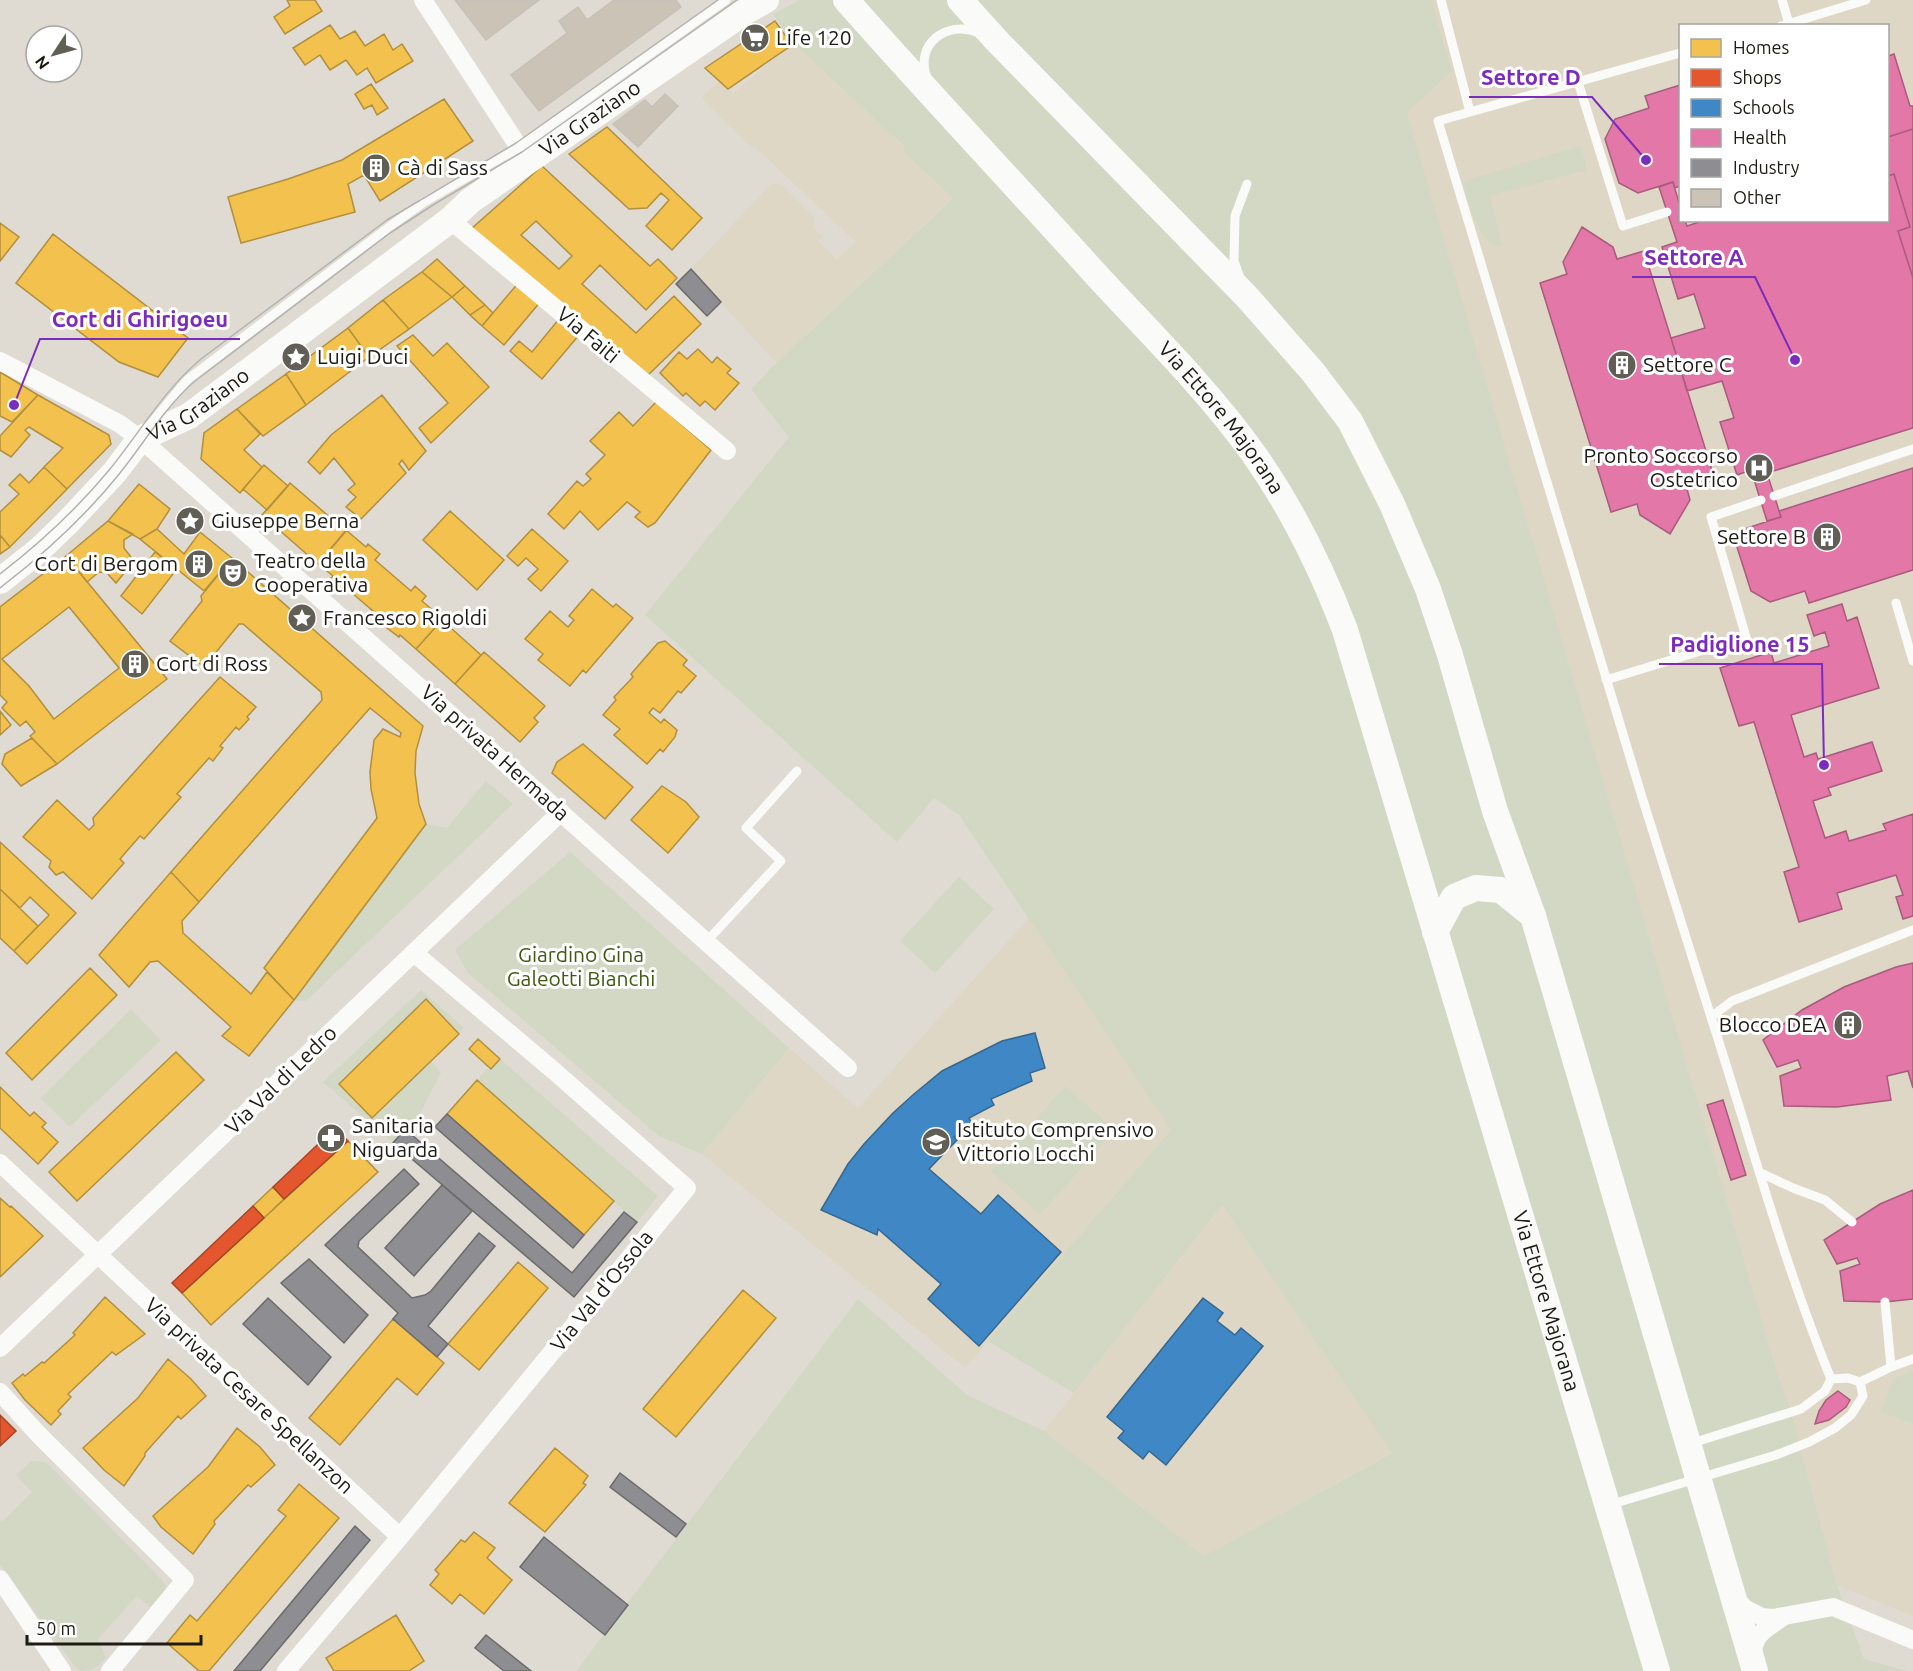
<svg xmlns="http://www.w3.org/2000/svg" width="1913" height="1671" viewBox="0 0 1913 1671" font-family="Ubuntu,sans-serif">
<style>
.built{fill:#dfd7c5;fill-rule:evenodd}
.green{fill:#d3d8c4}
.homes{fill:#f2c14e;stroke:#b28f3d;stroke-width:1.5;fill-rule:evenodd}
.shops{fill:#e4572e;stroke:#a84526;stroke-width:1.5}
.schools{fill:#3f88c5;stroke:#356790;stroke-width:1.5}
.health{fill:#e377a8;stroke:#a85b7c;stroke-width:1.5}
.industry{fill:#8d8d92;stroke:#6b6b6c;stroke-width:1.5}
.building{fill:#ccc3b7;stroke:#c5c1ba;stroke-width:1.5}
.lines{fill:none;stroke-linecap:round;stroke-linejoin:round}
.lane{stroke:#fafaf8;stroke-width:9}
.street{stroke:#fafaf8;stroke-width:18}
.secondary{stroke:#fafaf8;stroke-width:26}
.tram{stroke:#b4b2b0;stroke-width:1.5}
.labels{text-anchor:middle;stroke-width:6;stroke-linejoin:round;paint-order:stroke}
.poi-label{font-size:21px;fill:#1d1b14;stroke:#fff;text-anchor:start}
.street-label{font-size:21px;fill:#1d1b14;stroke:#fff}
.park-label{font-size:21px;fill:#435913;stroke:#fff}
.leader{fill:none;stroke:#7b2cbf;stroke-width:2}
.callout-dot{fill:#7b2cbf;stroke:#fff;stroke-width:2}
.callout-label{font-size:22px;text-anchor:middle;font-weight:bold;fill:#7b2cbf;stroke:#fff;stroke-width:6;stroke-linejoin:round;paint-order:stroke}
</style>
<rect width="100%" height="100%" fill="#dfdbd2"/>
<path class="built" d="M1373 0H1913V1616L1837 1585 1790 1409 1778 1375ZM1680 26H1888V220H1680Z
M793 43 905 147 903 151 953 197 776 363 691 269 771 184 776 183 782 185 814 217 815 223 813 227 823 237 818 241 837 259 856 242 754 146 752 148 701 98 719 81 733 93Z
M1029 918 1171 1130 965 1368 702 1154 789 1048 858 1108Z
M1222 1205 1392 1452 1204 1556 1044 1431Z"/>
<path class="green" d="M800 0H1431L1452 71 1407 113 1778 1375 1790 1409 1837 1585 1864 1659 1907 1671H576L858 1299 967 1395 1044 1431 1204 1556 1392 1453 1222 1205 1074 1393 988 1341 1171 1130 959 815 934 798 897 842 645 615 789 437 751 389 776 363 953 198 903 151 905 147 793 43 773 14Z
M1581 146 1587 170 1490 196 1502 245 1495 247C1474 231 1470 205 1463 181Z
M486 781 513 804 306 1001 294 1000 426 824 447 828Z
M570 852 789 1048 702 1154 659 1136 467 972 455 950Z
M959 877 994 909 935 973 900 941Z
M421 990 464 1028 459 1034 426 1000 339 1083 372 1118 431 1061 441 1073 420 1113 393 1143 323 1082Z
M131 1009 161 1040 70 1127 40 1098Z
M500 1059 658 1196 637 1222 477 1080 489 1067 492 1068Z
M1065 1086 1115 1130 1040 1215 991 1171Z
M1913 1371V1424L1881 1412 1893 1379Z
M31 1461 45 1462 52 1468 162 1580 166 1586 164 1592 150 1607 137 1596 98 1639 106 1657C98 1667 93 1671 80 1671L74 1665 0 1564V1520L2 1522 32 1492 16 1475Z"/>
<path class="homes" d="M287 0H315L322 11 285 34 274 17 290 6Z
M775 21 792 45 728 89 705 68Z
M330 25 340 39 355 31 365 46 384 34 393 50 402 44 413 61 376 83 367 68 357 75 346 60 330 70 320 55 305 65 293 48Z
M371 84 388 108 377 115 372 105 364 109 355 94Z
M444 99 473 141 380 201 364 175 348 184 355 212 241 243 228 197 288 179 342 160Z
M607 127 702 218 672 250 646 226 669 200 661 193 647 208 629 209 569 154Z
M542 166 650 266 658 259 677 278 646 310 600 265 582 284 636 333 674 296 701 324 645 378 471 229ZM536 221 572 256 559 269 521 235Z
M0 223 19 237 0 261Z
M53 234 188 338 158 377 119 362 16 283Z
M437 259 465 286 452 297 422 272Z
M422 272 452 297 409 329 383 300Z
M519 282 541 301 504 345 482 326Z
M465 286 485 305 470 315 452 297Z
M383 300 409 329 369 357 348 328Z
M485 305 493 313 482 326 470 315Z
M559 319 579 335 542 379 510 351 519 341 532 352Z
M348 328 369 357 306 405 286 374Z
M413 335 433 356 447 343 489 387 431 443 419 428 448 403 397 346Z
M698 349 712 363 717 357 731 369 727 373 739 383 715 410 705 401 700 406 686 393 683 396 660 373 679 352 687 359Z
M0 372 38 395 12 422 0 416Z
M286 374 306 405 263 436 237 409Z
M38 395 109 435 111 444 67 489 44 467 63 448 29 427 25 430 30 435 11 457 0 450V436Z
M382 395 426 451 409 470 402 460 399 464 406 473 361 519 346 507 356 497 348 490 355 484 334 458 320 474 308 462 331 435Z
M656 402 711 450 655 523 648 527 635 517 640 512 627 502 598 530 580 511 564 529 548 514 577 481 583 486 591 479 586 474 605 455 590 441 619 412 633 426Z
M237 409 260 434 244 450 262 467 240 493 201 459 204 433Z
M264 465 288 486 267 510 243 489Z
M44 467 67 489 10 547 0 535V512L19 494 9 485 20 474 29 483Z
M290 483 346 531 318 564 262 515Z
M139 484 170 509 157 529 140 539 108 521Z
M450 511 504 560 477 590 423 540Z
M108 521 133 534 124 540V548L134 561 116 583 107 573 99 572 87 582 66 556Z
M157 529 184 554 200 532 232 558 204 591 140 539Z
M532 529 568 561 541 591 528 579 538 569 526 558 518 566 507 556Z
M346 530 366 547 368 544 380 554 375 560 411 591 415 586 426 596 422 601 443 619 416 649 400 635 399 637 387 628 389 625 344 586 342 589 330 579 333 576 318 564Z
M0 535 10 547 0 554Z
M155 552 177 569 142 614 121 596Z
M66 556 167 679 57 764 30 736 35 732 26 721 20 726 2 708 7 702 0 695V607ZM69 607 119 668 54 719 29 686 2 659Z
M232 558 423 726 416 751 415 773 419 804 426 824 294 1000 264 968 377 818 371 789 370 772 374 740 383 729 400 737 401 733 370 708 199 902 171 872 322 700 321 692 243 624H239L204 667 170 641 202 601 201 596Z
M592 589 613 607 616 604 633 618 586 673 583 670 570 686 538 660 543 654 525 639 550 611 568 627 574 620 569 616Z
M442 620 481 655 455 684 416 649Z
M665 641 687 660 683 665 696 676 681 693 678 691 660 713 653 708 649 713 661 723 664 719 677 730 675 737 663 752 660 749 647 764 614 735 620 729 603 715 616 700 614 697 633 677 631 674 658 643Z
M484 652 545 706 534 718 538 722 520 742 455 684Z
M220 677 256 707 247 717 249 719 239 730 236 727 220 746 223 748 213 761 209 758 177 794 181 797 144 839 140 836 120 859 124 863 92 899 63 872 56 875 49 867 51 861 23 837 57 800 89 830 94 825 93 818Z
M0 711 11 725 0 735Z
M32 738 57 764 21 786 2 764 5 754Z
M583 744 633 787 605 819 552 773 557 762Z
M662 786 686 802 699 817 668 853 631 820Z
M0 842 76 913 27 964 14 951 49 915 30 897 20 908 0 889Z
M171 872 199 902 182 921 183 933 251 994 267 972 294 1000 249 1056 222 1036 231 1027 158 961 150 962 129 987 99 955Z
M0 889 38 926 14 951 0 938Z
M90 968 117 995 32 1080 6 1053Z
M426 999 459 1034 372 1118 339 1084Z
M478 1039 500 1059 491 1069 469 1049Z
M176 1052 204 1080 77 1201 49 1172Z
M477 1080 614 1201 584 1235 447 1114Z
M0 1087 30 1116 34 1112 46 1123 42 1127 58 1142 38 1164 0 1128Z
M348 1141 378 1172 211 1325 182 1293Z
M273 1187 284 1199 264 1218 253 1206Z
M0 1198 10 1207 11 1206 43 1236 0 1277Z
M518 1262 548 1288 479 1370 448 1344Z
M743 1290 776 1318 676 1437 643 1409Z
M105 1297 145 1334 116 1355 112 1352 68 1394 71 1397 58 1411 61 1414 51 1425 25 1400 12 1383 23 1374 25 1376 42 1362 44 1363 75 1335 73 1333Z
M393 1319 444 1363 417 1395 397 1378 340 1445 309 1418Z
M168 1359 191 1379 206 1396 181 1419 178 1416 145 1453V1456L124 1486 104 1470 83 1448 138 1398Z
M237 1428 260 1447 275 1465 251 1487 248 1485 214 1521 215 1524 193 1554 161 1527 153 1516 208 1467Z
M555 1448 588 1476 583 1483 586 1485 545 1532 509 1503Z
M299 1484 339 1518 209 1671H199L167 1643 190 1615 197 1621 286 1516 278 1510Z
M474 1532 495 1548 487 1558 512 1580 484 1614 460 1594 452 1604 430 1585 439 1574 435 1570 461 1540 465 1542Z
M396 1615 424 1661 409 1671H334L326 1658Z"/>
<path class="shops" d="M335 1128 348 1141 284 1199 273 1187Z
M253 1206 264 1218 182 1293 172 1283Z
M0 1415 16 1431 0 1446Z"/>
<path class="schools" d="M1035 1033 1045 1068 1030 1073 1032 1081 991 1099 994 1105 969 1118 973 1126 954 1137 957 1140 929 1169 981 1214 998 1195 1061 1252 979 1346 928 1299 941 1284 878 1229 877 1235 821 1210 848 1164 864 1144 893 1113 914 1094 942 1071 1002 1041Z
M1203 1298 1223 1313 1217 1321 1235 1335 1241 1328 1263 1346 1166 1465 1149 1451 1143 1459 1118 1438 1124 1431 1107 1417Z"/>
<path class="health" d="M1894 54 1910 106H1913V129L1888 137V56Z
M1680 85V186L1675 188 1673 182 1638 193 1619 183 1605 139 1615 119 1649 108 1645 96Z
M1913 129V278L1898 231 1910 227 1894 174 1888 176V137Z
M1894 174 1910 227 1898 231 1913 278V428L1767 473 1781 517 1767 521 1751 470 1737 475 1720 422 1734 418 1722 381 1687 391 1671 338 1705 328 1694 294 1678 299 1662 247 1677 242 1659 187 1673 182 1680 206V220H1685L1687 226 1705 220H1888V176Z
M1582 227 1613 247 1617 259 1644 251 1715 480 1687 489 1690 500 1670 534 1640 515 1637 504 1611 512 1540 283 1567 274 1563 262Z
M1913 468V570L1809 603 1805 591 1770 602 1751 591 1737 547 1747 528 1781 517 1779 511Z
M1842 604 1847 621 1857 617 1879 688 1791 715 1804 757 1816 753 1818 759 1872 742 1882 771 1828 788 1831 795 1813 801 1825 838 1846 831 1849 841 1886 830 1883 824 1913 814V916L1903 919 1896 897 1903 895 1896 875 1837 893 1842 909 1799 922 1784 872 1799 867 1754 722 1739 726 1720 668 1771 652 1774 663 1829 646 1825 632 1814 636 1807 615Z
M1913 963V1088L1908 1071 1887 1076 1891 1100 1837 1107 1784 1106 1780 1076 1801 1068 1798 1060 1777 1067 1763 1040 1802 1010 1844 987 1896 967Z
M1723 1100 1746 1175 1731 1180 1707 1105Z
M1913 1190V1299L1885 1302 1844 1301 1840 1271 1860 1264 1857 1258 1837 1264 1824 1240 1880 1204Z
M1838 1391 1850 1400 1846 1407 1829 1420 1815 1424 1819 1411 1826 1400Z"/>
<path class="industry" d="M691 269 721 302 707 316 676 284Z
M447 1114 584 1235 573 1248 435 1127Z
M405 1129 572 1273 624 1212 637 1222 574 1297 393 1143Z
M404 1169 419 1184 359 1241 358 1247 412 1298 425 1295 431 1291 479 1233 495 1246 428 1326 448 1344 437 1357 393 1319 398 1313 325 1245Z
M442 1185 472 1211 414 1276 385 1248Z
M309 1259 368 1315 344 1343 281 1283Z
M268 1298 331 1357 308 1385 243 1324Z
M620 1473 686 1524 676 1537 610 1487Z
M355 1526 370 1540 260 1671H234Z
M544 1537 628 1605 605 1635 520 1567Z
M486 1635 531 1671H504L475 1648Z"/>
<path class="building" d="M455 0H539L486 40Z
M614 0H676L681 7 539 111 511 75 567 33 559 21 578 7 587 20Z
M665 94 678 106 638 147 613 124 645 100 652 107Z"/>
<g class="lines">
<path class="lane" d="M1441 0 1470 112
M1782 0 1789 24
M1781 26 1866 0
M1680 53 1438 121 1642 797 1711 1017
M927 78C914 44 947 19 979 33
M1578 82 1623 226 1667 212
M1240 278 1234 261 1235 216 1247 184
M149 426 187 380 389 227 424 202 519 147 726 0
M1774 496 1913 449
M1896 603 1913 661
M1606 680 1746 637 1711 517 1761 500
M707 941 781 861 746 828 797 771
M1761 1173 1793 1188 1825 1200 1852 1222
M1885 1302 1891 1367
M1831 1379C1783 1261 1750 1138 1711 1017L1732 1001 1913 930
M1860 1382 1891 1367 1913 1359
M1609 1505 1776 1455 1809 1442 1835 1428 1851 1415 1863 1396 1860 1382 1848 1378 1831 1379 1825 1391 1801 1409 1689 1444"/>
<path class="street" d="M423 0 528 161
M450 220 727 451
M0 361 120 424 144 442 848 1068
M0 1163 400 1537
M0 1348 561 812
M0 1392 39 1435 185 1580 110 1671
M0 1579 62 1671
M1734 1597 1746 1609 1762 1617 1773 1618 1833 1607 1913 1640
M1753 1659C1752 1634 1765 1630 1783 1617
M286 1671 400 1537 687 1188 553 1070 414 953"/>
<g class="secondary">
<path id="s1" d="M846 0C929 94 1016 186 1100 279 1152 335 1208 390 1253 453 1292 508 1321 567 1345 630L1657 1671"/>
<path d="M960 0 997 41 1247 297 1313 372 1350 421 1392 504 1428 589 1450 655 1495 811 1533 916 1755 1671"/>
<path id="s2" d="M0 581 39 550 66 524 114 473 140 439 189 416 450 220 470 201 743 13 766 0"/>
<path d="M1435 932 1454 897 1476 888 1501 890 1533 916"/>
</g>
<path class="tram" d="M0 574C40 543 78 508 110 469 140 432 164 390 201 359L387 220 516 143 718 0
M0 588C44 554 85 517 120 473 144 443 165 407 195 381L390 233 433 205 522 152 737 0"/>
</g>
<defs>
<g id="supermarket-disc" transform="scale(1.5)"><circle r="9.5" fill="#615e56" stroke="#fff"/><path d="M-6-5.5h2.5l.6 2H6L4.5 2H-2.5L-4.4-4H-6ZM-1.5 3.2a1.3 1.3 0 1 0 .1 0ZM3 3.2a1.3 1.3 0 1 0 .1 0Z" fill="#fff"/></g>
<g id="building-disc" transform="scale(1.5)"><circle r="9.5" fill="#615e56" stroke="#fff"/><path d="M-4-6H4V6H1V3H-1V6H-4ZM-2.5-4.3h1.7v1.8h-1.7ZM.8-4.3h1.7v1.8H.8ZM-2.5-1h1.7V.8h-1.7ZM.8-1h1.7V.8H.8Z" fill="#fff"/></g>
<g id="sight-disc" transform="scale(1.5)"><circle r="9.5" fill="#615e56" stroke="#fff"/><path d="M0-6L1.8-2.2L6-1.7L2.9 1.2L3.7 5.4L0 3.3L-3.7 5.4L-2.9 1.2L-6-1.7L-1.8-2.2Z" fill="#fff"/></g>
<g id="hospital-disc" transform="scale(1.5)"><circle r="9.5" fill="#615e56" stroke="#fff"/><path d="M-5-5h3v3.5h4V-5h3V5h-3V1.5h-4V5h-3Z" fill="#fff"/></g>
<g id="theatre-disc" transform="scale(1.5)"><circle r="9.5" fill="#615e56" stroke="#fff"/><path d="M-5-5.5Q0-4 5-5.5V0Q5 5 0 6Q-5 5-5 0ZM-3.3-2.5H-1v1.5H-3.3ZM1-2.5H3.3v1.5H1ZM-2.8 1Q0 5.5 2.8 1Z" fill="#fff"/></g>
<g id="pharmacy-disc" transform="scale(1.5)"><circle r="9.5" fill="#615e56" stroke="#fff"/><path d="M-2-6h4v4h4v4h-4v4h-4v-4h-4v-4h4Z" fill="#fff"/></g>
<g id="school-disc" transform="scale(1.5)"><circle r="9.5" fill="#615e56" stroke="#fff"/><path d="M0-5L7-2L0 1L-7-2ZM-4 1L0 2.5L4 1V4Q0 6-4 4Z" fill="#fff"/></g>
</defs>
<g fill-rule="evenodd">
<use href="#supermarket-disc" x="755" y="38"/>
<use href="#building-disc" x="376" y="168"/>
<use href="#sight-disc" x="296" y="357"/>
<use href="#building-disc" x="1622" y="365"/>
<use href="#hospital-disc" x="1759" y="468"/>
<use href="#sight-disc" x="190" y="521"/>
<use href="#building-disc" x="1827" y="537"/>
<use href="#building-disc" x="199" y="564"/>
<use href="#theatre-disc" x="233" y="573"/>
<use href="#sight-disc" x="302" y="618"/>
<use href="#building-disc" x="135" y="664"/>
<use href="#building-disc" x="1848" y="1025"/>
<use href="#pharmacy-disc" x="331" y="1138"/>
<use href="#school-disc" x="936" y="1142"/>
</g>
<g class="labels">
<g class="poi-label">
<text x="776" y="45">Life 120</text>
<text x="397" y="175">Cà di Sass</text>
<text x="317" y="364">Luigi Duci</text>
<text x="1643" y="372">Settore C</text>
<text x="1738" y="463" text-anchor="end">Pronto Soccorso<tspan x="1738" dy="24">Ostetrico</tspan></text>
<text x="211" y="528">Giuseppe Berna</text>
<text x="1806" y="544" text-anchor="end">Settore B</text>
<text x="254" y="568">Teatro della<tspan x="254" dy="24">Cooperativa</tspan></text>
<text x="178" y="571" text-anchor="end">Cort di Bergom</text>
<text x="323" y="625">Francesco Rigoldi</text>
<text x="156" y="671">Cort di Ross</text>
<text x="1827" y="1032" text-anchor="end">Blocco DEA</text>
<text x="352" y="1133">Sanitaria<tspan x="352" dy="24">Niguarda</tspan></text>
<text x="957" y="1137">Istituto Comprensivo<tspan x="957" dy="24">Vittorio Locchi</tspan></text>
</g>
<g class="street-label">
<text dy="7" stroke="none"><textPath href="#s2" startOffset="754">Via Graziano</textPath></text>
<text transform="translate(588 335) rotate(40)" y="7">Via Faiti</text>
<text dy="7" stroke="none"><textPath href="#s2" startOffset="268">Via Graziano</textPath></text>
<text dy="7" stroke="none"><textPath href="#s1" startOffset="562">Via Ettore Majorana</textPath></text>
<text transform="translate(495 753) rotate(42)" y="7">Via privata Hermada</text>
<text transform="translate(281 1080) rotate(-44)" y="7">Via Val di Ledro</text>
<text transform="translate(602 1291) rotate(-51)" y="7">Via Val d'Ossola</text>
<text dy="7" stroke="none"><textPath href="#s1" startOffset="1510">Via Ettore Majorana</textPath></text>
<text transform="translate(249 1396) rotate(43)" y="7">Via privata Cesare Spellanzon</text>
</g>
<g class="park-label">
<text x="581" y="962">Giardino Gina<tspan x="581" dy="24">Galeotti Bianchi</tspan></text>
</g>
</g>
<path class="leader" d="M1646 160L1592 97H1469M1795 360L1755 277H1632M14 405L40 339H240M1824 765L1822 664H1659"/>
<g class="callout-dot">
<circle cx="1646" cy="160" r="6"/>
<circle cx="1795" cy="360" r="6"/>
<circle cx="14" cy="405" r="6"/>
<circle cx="1824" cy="765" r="6"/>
</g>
<g class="callout-label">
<text x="1531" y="85">Settore D</text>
<text x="1694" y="265">Settore A</text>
<text x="140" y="327">Cort di Ghirigoeu</text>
<text x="1740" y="652">Padiglione 15</text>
</g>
<rect x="1679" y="24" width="210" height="198" fill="#ffffff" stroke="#a5a4a1" stroke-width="1.5"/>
<rect x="1691" y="39" width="30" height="18" fill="#f2c14e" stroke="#a5a4a1" stroke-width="1.5"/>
<text x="1733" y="54" font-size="18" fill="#1d1b14">Homes</text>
<rect x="1691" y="69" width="30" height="18" fill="#e4572e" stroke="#a5a4a1" stroke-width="1.5"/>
<text x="1733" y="84" font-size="18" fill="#1d1b14">Shops</text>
<rect x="1691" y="99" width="30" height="18" fill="#3f88c5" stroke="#a5a4a1" stroke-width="1.5"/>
<text x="1733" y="114" font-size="18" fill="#1d1b14">Schools</text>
<rect x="1691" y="129" width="30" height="18" fill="#e377a8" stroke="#a5a4a1" stroke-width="1.5"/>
<text x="1733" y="144" font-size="18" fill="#1d1b14">Health</text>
<rect x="1691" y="159" width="30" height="18" fill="#8d8d92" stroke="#a5a4a1" stroke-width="1.5"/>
<text x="1733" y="174" font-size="18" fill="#1d1b14">Industry</text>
<rect x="1691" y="189" width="30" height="18" fill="#ccc3b7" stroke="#a5a4a1" stroke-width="1.5"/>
<text x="1733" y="204" font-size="18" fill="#1d1b14">Other</text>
<g transform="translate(54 54) rotate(234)"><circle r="28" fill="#ffffff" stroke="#a5a4a1" stroke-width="1.5"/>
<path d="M0-4.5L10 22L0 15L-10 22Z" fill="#615e56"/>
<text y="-9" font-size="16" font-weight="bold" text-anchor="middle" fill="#1d1b14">N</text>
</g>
<path d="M27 1635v9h174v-9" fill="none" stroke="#1d1b14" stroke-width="3"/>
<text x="36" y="1635" font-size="18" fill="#1d1b14" stroke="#ffffff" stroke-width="4.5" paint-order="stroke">50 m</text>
</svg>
